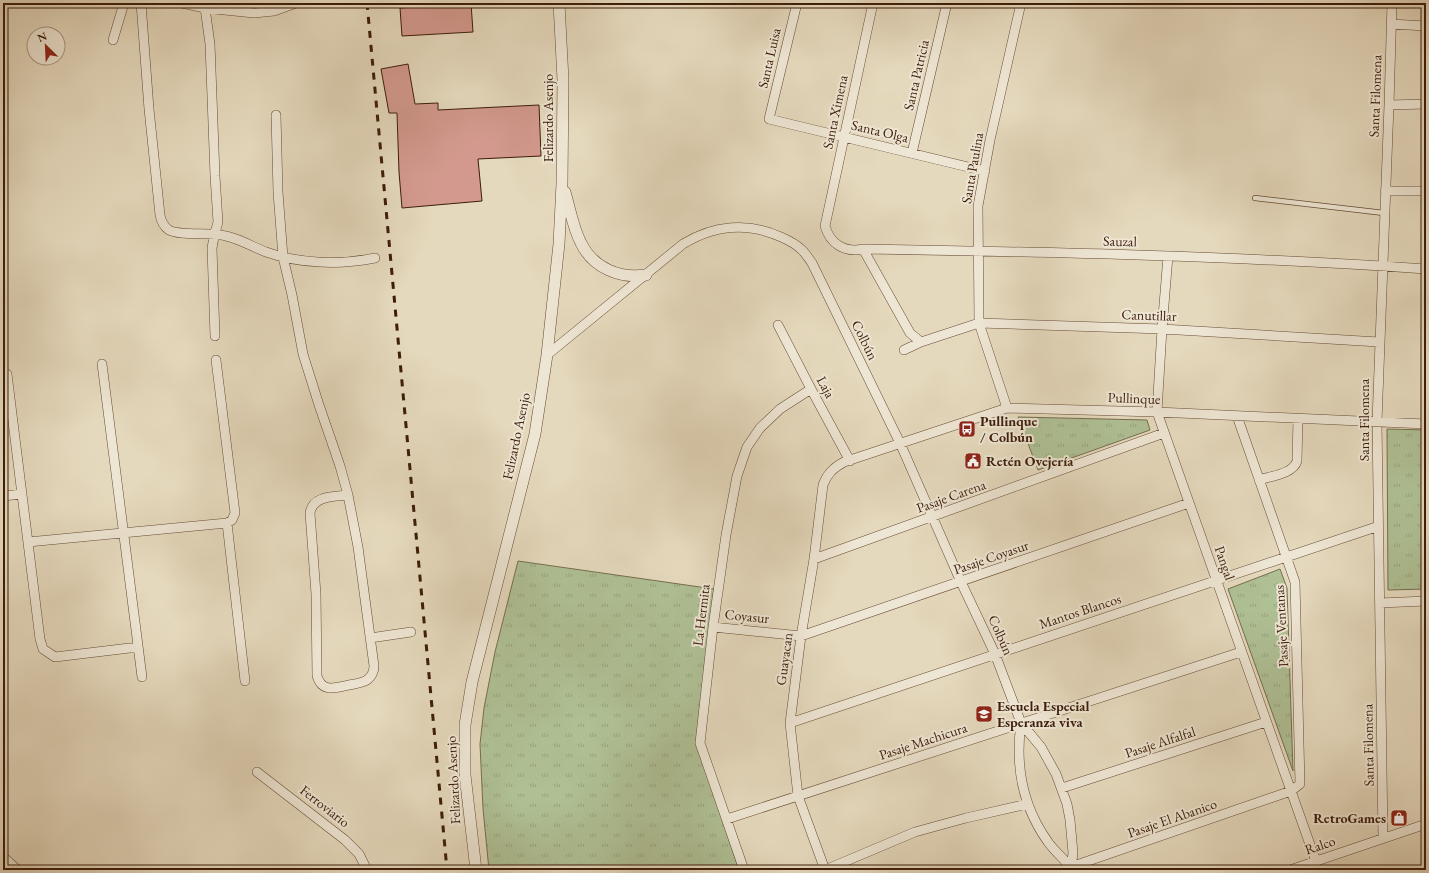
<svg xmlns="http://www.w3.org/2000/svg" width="1429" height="873" viewBox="0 0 1429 873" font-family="'EB Garamond',serif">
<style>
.grass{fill:url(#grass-tufts);stroke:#766e4f}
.building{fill:#d3998e;stroke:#3d1c09}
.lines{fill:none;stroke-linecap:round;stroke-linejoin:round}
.service-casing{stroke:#674b36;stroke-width:6}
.minor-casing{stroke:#674b36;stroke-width:10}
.tertiary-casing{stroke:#674b36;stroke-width:12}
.service{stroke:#eee6d4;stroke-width:4.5}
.minor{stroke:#eee6d4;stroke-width:9}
.tertiary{stroke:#eee6d4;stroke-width:11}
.rail{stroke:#3d1c09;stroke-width:3;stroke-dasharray:7 7;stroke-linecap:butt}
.labels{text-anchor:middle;stroke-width:4;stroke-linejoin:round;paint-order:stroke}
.street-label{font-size:14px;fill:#3d1c09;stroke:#eee6d4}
.poi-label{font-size:14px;font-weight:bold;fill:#3d1c09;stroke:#eee6d4;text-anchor:start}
</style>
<defs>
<pattern id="grass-tufts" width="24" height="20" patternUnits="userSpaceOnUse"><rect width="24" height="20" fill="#afc095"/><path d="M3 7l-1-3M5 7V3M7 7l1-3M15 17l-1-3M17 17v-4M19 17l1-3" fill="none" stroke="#97a47f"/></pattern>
</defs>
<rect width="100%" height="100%" fill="#e5d9bd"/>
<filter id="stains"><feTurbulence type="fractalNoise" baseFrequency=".005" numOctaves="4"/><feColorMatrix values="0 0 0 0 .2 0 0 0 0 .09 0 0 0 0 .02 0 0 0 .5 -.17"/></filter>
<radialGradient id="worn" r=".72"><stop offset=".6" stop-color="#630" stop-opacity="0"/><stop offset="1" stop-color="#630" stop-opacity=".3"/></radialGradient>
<path class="grass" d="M1018 417 1147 420 1150 430 1038 470Z
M1387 429 1426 430V589L1388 590Z
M518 561 714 589 696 741 739 870H489L483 809 480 744 484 708 495 652Z
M1280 569 1287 588 1293 771 1228 589Z"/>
<path class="building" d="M471 3 473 32 402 36 400 8Z
M408 64 415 104 438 103V110L539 105 541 156 478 159 482 201 402 208 399 172 397 113H389L381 69Z"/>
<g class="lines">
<g class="service-casing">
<path id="service" d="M1255 198 1384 213"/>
</g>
<g class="minor-casing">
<path id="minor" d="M141 3 149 109 160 215C161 221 163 226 169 230 179 236 211 232 226 236 240 239 253 247 266 252 300 264 340 265 375 258
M182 3 205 8 254 13 274 11 296 3
M797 3 769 119 985 171
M873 3 825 226C830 244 845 253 863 249 1051 252 1239 256 1426 269
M205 8 210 44 215 176 218 222 214 237 212 248 215 336
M1391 24 1426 26
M113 40 124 3
M1389 105 1426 104
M276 115 278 192 283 257 292 295 303 354 319 405 340 466 348 495 358 547 374 666C374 672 372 676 367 680 362 683 354 684 349 685 335 688 322 693 317 676L316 594 310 513C313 495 334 497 348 495
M912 153 947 3
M1385 191H1426
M863 249 910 333 921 342
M1168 256 1162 329 1157 412 1319 870
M778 325 811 389 850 461
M904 350 921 342 979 323 1162 329 1379 342
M547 355 683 244C714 225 748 222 781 237 788 240 797 245 802 250 806 254 809 259 812 263L900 443 961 582 995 654 1021 723 1041 747 1056 774 1067 804 1070 820 1073 853 1071 868
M102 364 142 677
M7 374 40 639 43 649 55 657 138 647
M1007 408 979 323 978 206 990 140 1021 3
M1259 480C1271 476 1293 474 1297 461L1298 419
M3 496 22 494
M227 523 245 681
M28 542 227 523 232 520 235 513 216 360
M814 559 1164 433
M1380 603 1426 601
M713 627 801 636 1189 503
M370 638 411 632
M790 723 1379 526
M1021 723C1015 766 1023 807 1048 842 1054 851 1068 862 1072 870
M257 772 345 840 359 854 367 870
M1062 788 1266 722
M1027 804 966 818 915 832 825 870 798 796 790 723 801 636 814 559 823 485C827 474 833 468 844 462L1007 408 1157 412 1426 424
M727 819 1241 652
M1383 838 1377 422 1389 105 1392 3
M744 870 700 743 713 627 726 535 737 476 747 447 760 428 780 409 811 389
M1062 870 1291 791 1300 784 1295 582 1237 416
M1290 870 1426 824"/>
</g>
<g class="tertiary-casing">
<path id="tertiary" d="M565 192C570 209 573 228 581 243 593 268 620 279 646 275
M3 858 16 870
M476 870 465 775V725L472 682 535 434 547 355 559 244 562 184 563 80 559 3"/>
</g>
<use href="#service" class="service"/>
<use href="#minor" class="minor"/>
<use href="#tertiary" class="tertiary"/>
<path class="rail" d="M367 3 447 870"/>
</g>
<defs>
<g id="bus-square" transform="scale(0.9)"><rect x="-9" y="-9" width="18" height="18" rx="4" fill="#8f2418" stroke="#eee6d4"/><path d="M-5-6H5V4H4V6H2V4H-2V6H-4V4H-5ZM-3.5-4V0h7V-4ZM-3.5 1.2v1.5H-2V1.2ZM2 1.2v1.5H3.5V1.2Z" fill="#fff"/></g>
<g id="civic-square" transform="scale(0.9)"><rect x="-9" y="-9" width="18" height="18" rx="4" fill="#8f2418" stroke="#eee6d4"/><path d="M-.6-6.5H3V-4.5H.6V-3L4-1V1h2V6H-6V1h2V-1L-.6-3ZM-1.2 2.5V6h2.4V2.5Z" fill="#fff"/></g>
<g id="school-square" transform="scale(0.9)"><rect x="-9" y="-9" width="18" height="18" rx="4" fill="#8f2418" stroke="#eee6d4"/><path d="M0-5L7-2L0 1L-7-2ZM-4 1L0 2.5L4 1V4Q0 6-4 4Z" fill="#fff"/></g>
<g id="shop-square" transform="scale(0.9)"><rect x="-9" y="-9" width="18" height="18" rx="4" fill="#8f2418" stroke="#eee6d4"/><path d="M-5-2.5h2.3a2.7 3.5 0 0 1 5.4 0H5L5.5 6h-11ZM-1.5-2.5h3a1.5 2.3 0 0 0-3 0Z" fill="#fff"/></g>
</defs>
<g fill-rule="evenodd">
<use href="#bus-square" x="967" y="429"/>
<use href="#civic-square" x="973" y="461"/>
<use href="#school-square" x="984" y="714"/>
<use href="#shop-square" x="1399" y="818"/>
</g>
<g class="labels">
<g class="street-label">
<text transform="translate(769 58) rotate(-77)" y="5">Santa Luisa</text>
<text transform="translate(916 75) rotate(-77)" y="5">Santa Patricia</text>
<text transform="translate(1375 96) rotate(-88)" y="5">Santa Filomena</text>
<text transform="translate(835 112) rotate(-78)" y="5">Santa Ximena</text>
<text transform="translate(548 118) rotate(-90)" y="5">Felizardo Asenjo</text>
<text transform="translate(880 131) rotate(13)" y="5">Santa Olga</text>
<text transform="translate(972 168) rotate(-80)" y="5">Santa Paulina</text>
<text transform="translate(1120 241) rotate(1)" y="5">Sauzal</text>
<text transform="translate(1149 315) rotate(2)" y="5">Canutillar</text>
<text transform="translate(865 340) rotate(64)" y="5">Colbún</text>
<text transform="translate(826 387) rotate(62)" y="5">Laja</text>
<text transform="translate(1134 398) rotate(2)" y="5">Pullinque</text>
<text transform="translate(1364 420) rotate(-90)" y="5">Santa Filomena</text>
<text transform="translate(516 436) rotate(-78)" y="5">Felizardo Asenjo</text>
<text transform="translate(951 496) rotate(-20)" y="5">Pasaje Carena</text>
<text transform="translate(991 557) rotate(-19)" y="5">Pasaje Coyasur</text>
<text transform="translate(1225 563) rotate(71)" y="5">Pangal</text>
<text transform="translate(1080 611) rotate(-18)" y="5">Mantos Blancos</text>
<text transform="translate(701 615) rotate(-83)" y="5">La Hermita</text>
<text transform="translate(747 616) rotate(6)" y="5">Coyasur</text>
<text transform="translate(1281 626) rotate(-93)" y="5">Pasaje Ventanas</text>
<text transform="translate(1001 635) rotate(66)" y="5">Colbún</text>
<text transform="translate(784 659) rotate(-82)" y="5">Guayacan</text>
<text transform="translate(923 741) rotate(-18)" y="5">Pasaje Machicura</text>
<text transform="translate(1160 742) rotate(-18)" y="5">Pasaje Alfalfal</text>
<text transform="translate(1368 745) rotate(-91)" y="5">Santa Filomena</text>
<text transform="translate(453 780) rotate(-93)" y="5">Felizardo Asenjo</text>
<text transform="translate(325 806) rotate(38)" y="5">Ferroviario</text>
<text transform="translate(1172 818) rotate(-19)" y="5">Pasaje El Abanico</text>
<text transform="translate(1320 845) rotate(-19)" y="5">Ralco</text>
</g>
<g class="poi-label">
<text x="980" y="426">Pullinque<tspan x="980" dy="16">/ Colbún</tspan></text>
<text x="986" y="466">Retén Ovejería</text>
<text x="997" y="711">Escuela Especial<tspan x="997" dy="16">Esperanza viva</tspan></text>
<text x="1386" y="823" text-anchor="end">RetroGames</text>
</g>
</g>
<rect width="1429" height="873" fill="none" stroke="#e5d9bd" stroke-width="16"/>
<rect x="4" y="4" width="1421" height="865" fill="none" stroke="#3d1c09" stroke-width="2"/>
<rect x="8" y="8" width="1413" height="857" fill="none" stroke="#3d1c09"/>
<g transform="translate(46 46) rotate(336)"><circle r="19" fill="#eee6d4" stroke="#a79583"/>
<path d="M0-3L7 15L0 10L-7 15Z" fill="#8f2418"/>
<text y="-6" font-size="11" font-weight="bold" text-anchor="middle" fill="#3d1c09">N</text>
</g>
<rect width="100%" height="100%" filter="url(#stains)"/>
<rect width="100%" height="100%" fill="url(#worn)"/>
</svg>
